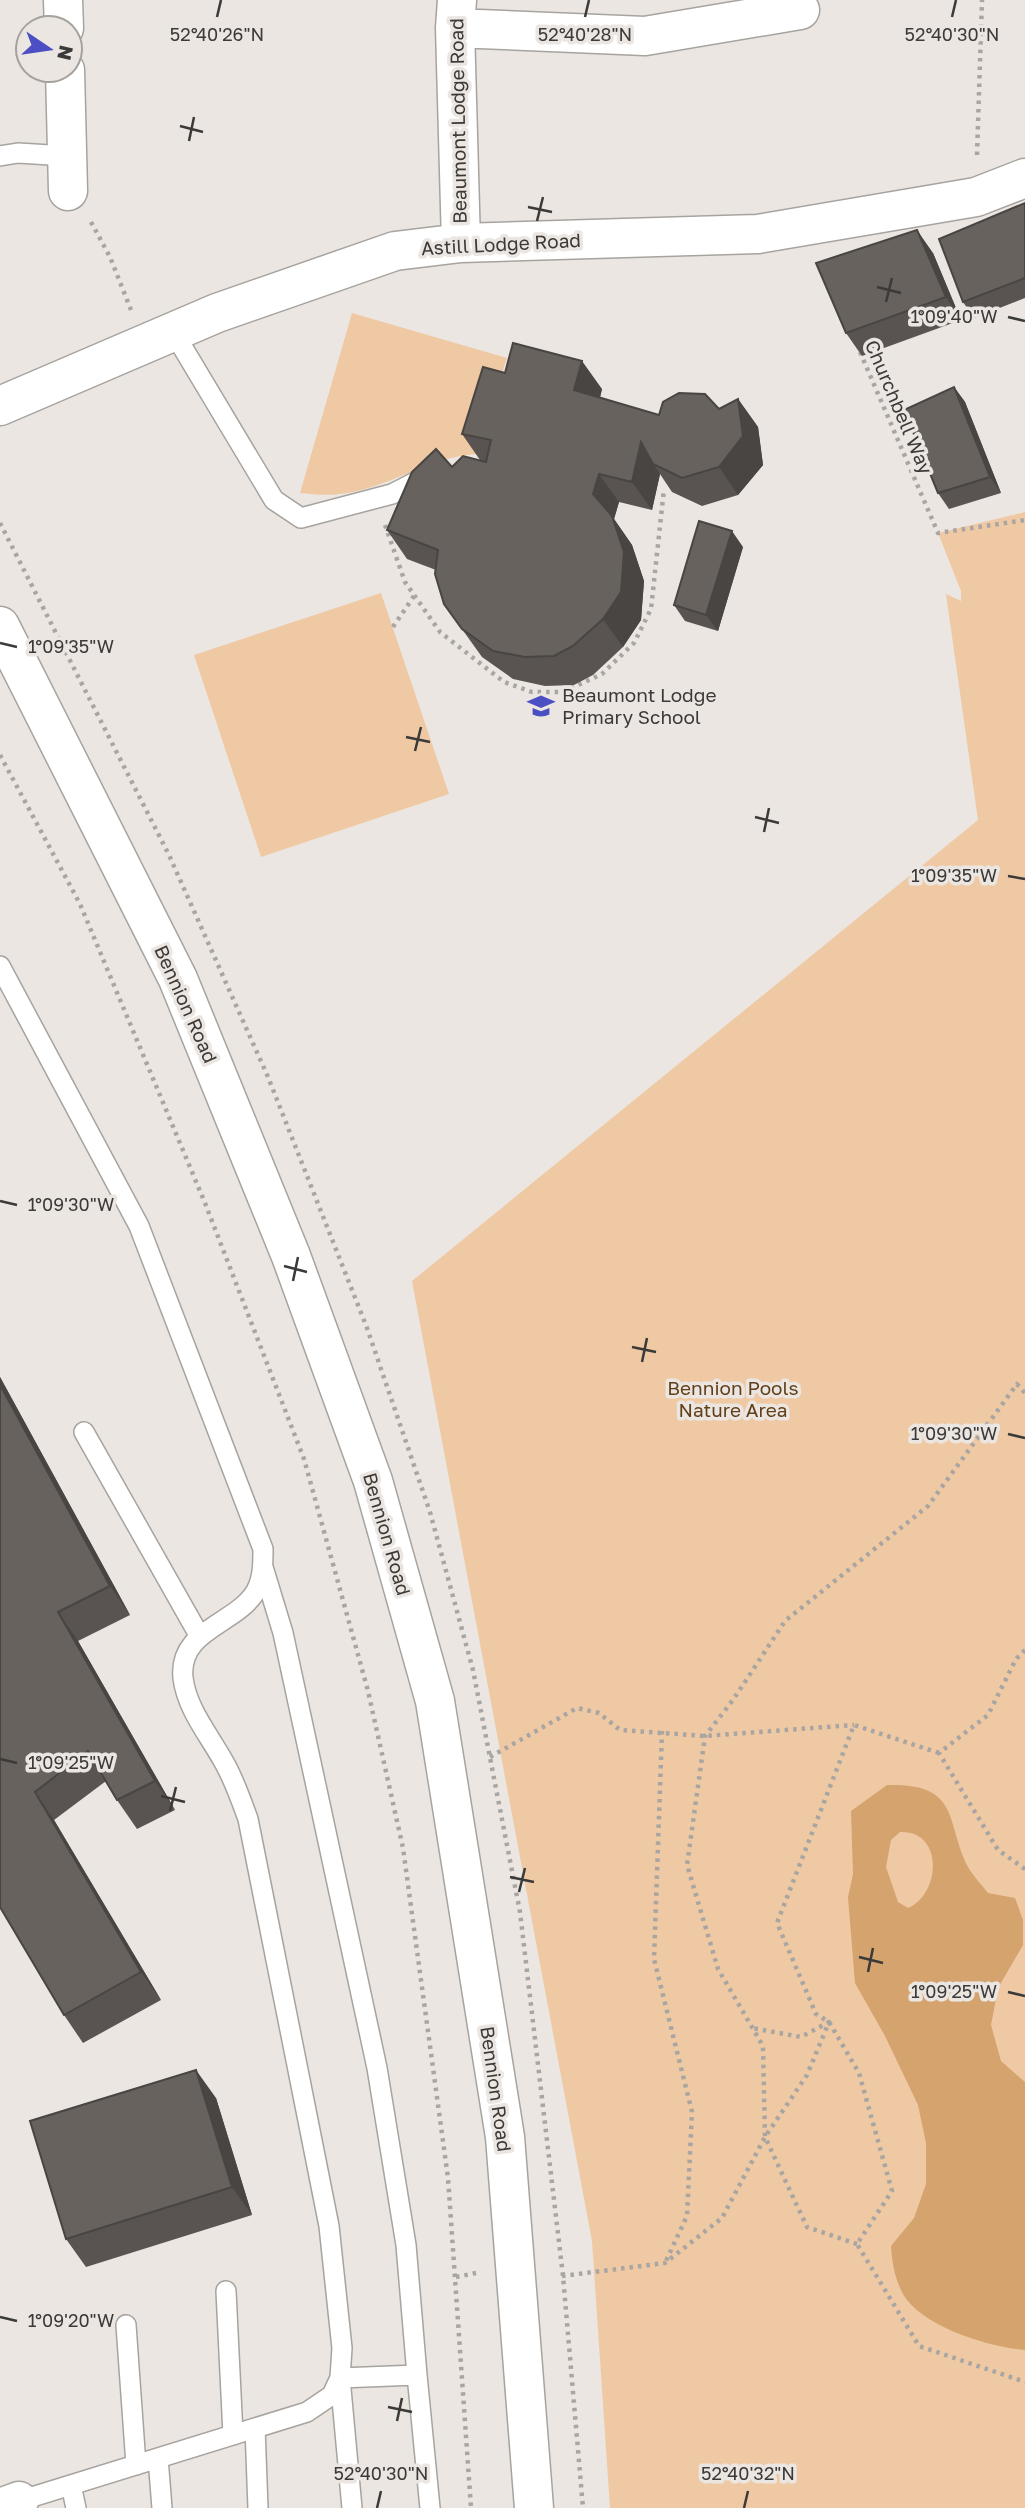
<svg xmlns="http://www.w3.org/2000/svg" width="1025" height="2508" viewBox="0 0 1025 2508" font-family="'Golos Text',sans-serif">
<style>
.green{fill:#efc9a3}
.water{fill:#d4a36e;fill-rule:evenodd}
.lines{fill:none;stroke-linecap:round;stroke-linejoin:round}
.service-casing{stroke:#a7a39e;stroke-width:22}
.minor-casing{stroke:#a7a39e;stroke-width:41}
.tertiary-casing{stroke:#a7a39e;stroke-width:41}
.path{stroke:#a9a5a2;stroke-width:4.5;stroke-dasharray:3.5 5;stroke-linecap:butt}
.service{stroke:#fff;stroke-width:19}
.minor{stroke:#fff;stroke-width:38}
.tertiary{stroke:#fff;stroke-width:38}
.wall{fill:#595451}
.shaded-wall{fill:#484542}
.building{fill:#67625e;stroke:#484542;stroke-width:2}
.ticks{fill:none;stroke:#3b3a38;stroke-width:2.5}
.labels{text-anchor:middle;stroke-width:7;stroke-linejoin:round;paint-order:stroke}
.street-label{font-size:19px;fill:#3b3a38;stroke:#ebe6e1}
.poi-label{font-size:19px;fill:#3b3a38;stroke:#ebe6e1;text-anchor:start}
.park-label{font-size:19px;fill:#623f18;stroke:#ebe6e1}
.ticks-label{font-size:18px;text-anchor:middle;fill:#3b3a38;stroke:#ebe6e1;stroke-width:7;stroke-linejoin:round;paint-order:stroke}
</style>
<rect width="100%" height="100%" fill="#ebe6e1"/>
<path class="green" d="M352 313 507 358 476 454C427 457 386 490 339 494 326 496 312 494 300 493Z
M1025 512V2508H610L592 2241 412 1281 978 820 946 594 961 601V591L938 533Z
M381 593 449 794 261 857 194 655Z"/>
<path class="water" d="M887 1785C961 1783 945 1821 968 1867 973 1876 982 1885 988 1893L1015 1898 1023 1920V1945L998 1988 991 2025 1001 2061 1025 2082V2350C989 2347 922 2327 903 2294 895 2279 892 2263 891 2246L914 2218 926 2184V2143L918 2105 885 2036 855 1983 848 1897 853 1874 851 1811ZM900 1832C944 1830 941 1894 908 1908L898 1902 886 1867 891 1840Z"/>
<g class="lines">
<g class="service-casing">
<path id="service" d="M0 156 18 153 67 156
M174 333 274 500 301 518 392 494 427 476
M0 966 139 1226 263 1549C263 1564 263 1578 256 1591 236 1625 178 1629 183 1678 187 1710 210 1736 225 1764 235 1782 241 1800 248 1819L329 2226 342 2348 340 2378 332 2395 307 2412 19 2501
M84 1432 199 1635
M263 1567 283 1633 377 2068 406 2245 417 2375
M226 2291 233 2435
M126 2325 136 2465
M255 2428 258 2508
M158 2458 162 2508
M71 2485 76 2508
M352 2508 340 2378 417 2375 430 2508"/>
</g>
<g class="minor-casing">
<path id="minor" d="M63 0 64 28
M457 0 455 28 461 243
M455 28 645 36 800 10
M65 70 68 191
M0 406 217 313 395 251 461 243 758 234 976 197 1025 178
M0 2508 19 2501"/>
</g>
<g class="tertiary-casing">
<path id="tertiary" d="M0 626 178 979 291 1256 373 1481 435 1701 505 2137 534 2508"/>
</g>
<path class="path" d="M977 155 982 0
M91 222 110 257 131 310
M860 352 938 533 1025 520
M0 523 169 855 268 1077 367 1328 430 1512 473 1670 520 1912 563 2276 583 2508
M385 525 405 582 440 632 504 682 532 692H563L602 674 634 643 651 609 664 489
M393 627 414 596
M0 755 80 904 205 1203 304 1459 368 1691 403 1848 448 2178 471 2508
M1025 1650 1016 1659 988 1715 939 1753 998 1850 1025 1869
M662 1731 654 1959 692 2112 687 2216 665 2263
M939 1753 854 1725 777 1923 816 2014 829 2022 859 2073 892 2191 857 2244 919 2346 1025 2382
M490 1757 577 1708 599 1713 620 1730 705 1736 854 1725
M857 2244 807 2227 765 2137 763 2046 718 1969 687 1865 705 1736 733 1700 785 1621 928 1506 1017 1384 1025 1393
M562 2276 665 2263 722 2218 765 2137 807 2075 829 2022 801 2037 752 2028
M456 2277 476 2273"/>
<use href="#service" class="service"/>
<use href="#minor" class="minor"/>
<use href="#tertiary" class="tertiary"/>
</g>
<path class="wall" d="M1025 203V298L974 318 963 302Z
M933 253 961 320 862 356 846 333Z
M505 373 602 389 600 398 659 415 719 409 738 399 758 427 763 465 738 495 702 506 672 492 660 474 652 510 619 502 614 519 632 545 644 581 641 620 623 647 593 675 574 685 545 686 513 679 482 657 444 604 436 570 407 559 387 530 452 467 480 460 462 434Z
M954 387 965 402 1001 493 949 509 938 493Z
M743 547 718 631 685 621 674 605Z
M0 1377 130 1615 78 1641 175 1810 137 1829 117 1800 106 1781 54 1820 161 2000 83 2043 64 2015 0 1907Z
M216 2098 252 2215 86 2267 66 2239Z"/>
<path class="shaded-wall" d="M917 230 933 253 961 320 946 297Z
M582 361 602 389 594 419 574 390Z
M954 387 965 402 1001 493 990 477Z
M738 399 758 427 763 465 738 495 719 467Z
M641 442 653 464 660 474 652 510 632 482Z
M599 474 619 502 614 519 632 545 644 581 641 620 623 647 603 619 593 494Z
M732 531 743 547 718 631 706 615Z
M0 1377 130 1615 110 1586 0 1385Z
M58 1612 78 1641 175 1810 155 1781Z
M35 1792 54 1820 161 2000 141 1972Z
M196 2070 216 2098 252 2215 232 2187Z"/>
<path class="building" d="M1025 203V278L963 302 939 239Z
M917 230 946 297 846 333 816 263Z
M513 343 582 361 574 390 659 415 663 402 679 393 705 394 719 409 738 399 743 436 719 467 682 478 653 464 641 442 632 482 599 474 593 494 612 516 624 552 621 592 603 619 573 646 554 656 525 657 493 651 462 629 444 604 435 574 438 550 387 530 412 472 436 449 452 467 463 456 486 462 491 440 462 434 483 367 505 373Z
M954 387 990 477 938 493 904 410Z
M699 521 732 531 706 615 674 605Z
M0 1385 110 1586 58 1612 155 1781 117 1800 88 1751 35 1792 141 1972 64 2015 0 1907Z
M196 2070 232 2187 66 2239 30 2121Z"/>
<path class="ticks" d="M217 17 221 0M585 17 589 0M952 17 956 0M180 126 203 132M189 141 194 117M528 207 552 212M537 221 543 197M877 287 901 293M886 302 892 278M1008 317 1025 321M0 643 17 647M406 737 430 742M415 751 421 727M755 817 779 823M764 832 769 808M1008 876 1025 879M0 1201 17 1205M284 1266 307 1272M293 1281 298 1257M632 1347 656 1352M642 1362 647 1338M1008 1434 1025 1438M0 1759 17 1763M161 1796 185 1802M170 1811 176 1787M510 1877 534 1882M519 1892 525 1868M859 1957 883 1963M868 1972 873 1948M1008 1992 1025 1996M0 2317 17 2321M388 2407 412 2412M397 2421 402 2398M377 2508 381 2491M744 2508 748 2491"/>
<defs>
<g id="school-bare" transform="scale(2.1)"><path d="M0-5L7-2L0 1L-7-2ZM-4 1L0 2.5L4 1V4Q0 6-4 4Z" fill="#4c4ec4" stroke="#ebe6e1" stroke-width="2.5" paint-order="stroke"/></g>
</defs>
<g fill-rule="evenodd">
<use href="#school-bare" x="541" y="706"/>
</g>
<g class="labels">
<g class="street-label">
<text transform="translate(458 121) rotate(-91)" y="7">Beaumont Lodge Road</text>
<text transform="translate(501 244) rotate(-3)" y="7">Astill Lodge Road</text>
<text transform="translate(899 407) rotate(67)" y="7">Churchbell Way</text>
<text transform="translate(186 1004) rotate(66)" y="7">Bennion Road</text>
<text transform="translate(387 1534) rotate(74)" y="7">Bennion Road</text>
<text transform="translate(496 2089) rotate(82)" y="7">Bennion Road</text>
</g>
<g class="poi-label">
<text x="562" y="702">Beaumont Lodge<tspan x="562" dy="22">Primary School</tspan></text>
</g>
<g class="park-label">
<text x="733" y="1395">Bennion Pools<tspan x="733" dy="22">Nature Area</tspan></text>
</g>
</g>
<g class="ticks-label">
<text x="217" y="41">52°40'26"N</text>
<text x="585" y="41">52°40'28"N</text>
<text x="952" y="41">52°40'30"N</text>
<text x="954" y="323">1°09'40"W</text>
<text x="71" y="653">1°09'35"W</text>
<text x="954" y="882">1°09'35"W</text>
<text x="71" y="1211">1°09'30"W</text>
<text x="954" y="1440">1°09'30"W</text>
<text x="71" y="1769">1°09'25"W</text>
<text x="954" y="1998">1°09'25"W</text>
<text x="71" y="2327">1°09'20"W</text>
<text x="381" y="2480">52°40'30"N</text>
<text x="748" y="2480">52°40'32"N</text>
</g>
<g transform="translate(49 49) rotate(103)"><circle r="33" fill="#ebe6e1" stroke="#a5a19d" stroke-width="2"/>
<path d="M0-5L12 26L0 18L-12 26Z" fill="#4c4ec4"/>
<text y="-10" font-size="19" font-weight="bold" text-anchor="middle" fill="#3b3a38">N</text>
</g>
</svg>
